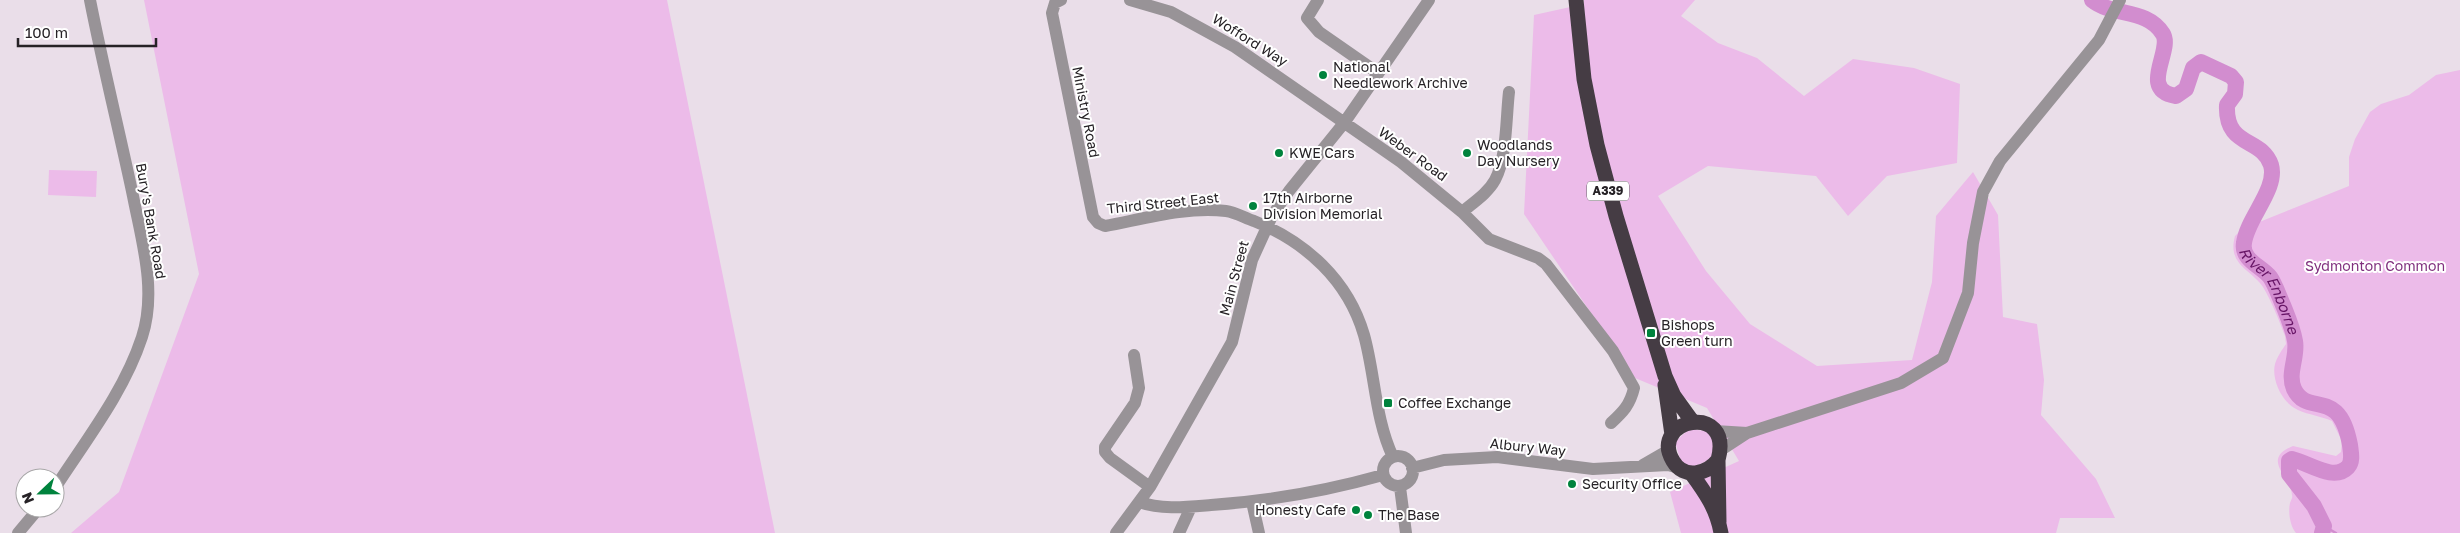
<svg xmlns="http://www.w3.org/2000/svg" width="2460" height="533" viewBox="0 0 2460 533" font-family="'Golos Text',sans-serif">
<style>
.green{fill:#ecbbe9}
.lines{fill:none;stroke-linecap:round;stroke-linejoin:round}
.stream{stroke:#d28dcf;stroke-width:2.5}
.river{stroke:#d28dcf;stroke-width:16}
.minor{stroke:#989397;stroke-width:12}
.highway{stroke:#453c44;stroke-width:15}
.poi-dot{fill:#00833d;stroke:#fff;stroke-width:2}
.labels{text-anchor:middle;stroke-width:4;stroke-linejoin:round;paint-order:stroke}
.shield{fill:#fff;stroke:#676467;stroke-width:1}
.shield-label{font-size:12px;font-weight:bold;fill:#262226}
.street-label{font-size:14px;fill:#262226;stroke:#fff}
.poi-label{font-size:14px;fill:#262226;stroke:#fff;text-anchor:start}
.park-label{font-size:14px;fill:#80307e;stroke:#fff}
.water-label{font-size:15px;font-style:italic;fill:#671566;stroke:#fff}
</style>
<rect width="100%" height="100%" fill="#eadee9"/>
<path class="green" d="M144 0H667L775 533H71L119 492 199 274Z
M1584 0H1695L1681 16 1718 43 1757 58 1804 96 1853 59 1914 68 1960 84 1957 163 1887 176 1848 216 1816 176 1708 166 1658 196 1706 271 1750 324 1817 366 1912 360 1932 282 1936 216 1973 172 1998 215 2003 317 2037 324 2044 380 2041 415 2096 479 2115 518H2060L2056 533H1681L1670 492 1739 461 1707 408 1635 378 1524 214 1534 15 1584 4Z
M2460 70V533H2296C2290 526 2288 512 2290 503 2291 500 2293 498 2292 495 2291 477 2260 459 2293 446L2336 456 2341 452 2342 441 2332 421C2321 416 2309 415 2298 410 2283 404 2271 380 2275 364 2277 357 2282 350 2286 344L2285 336C2279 320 2272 302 2263 287 2251 269 2227 265 2235 236L2242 229 2349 186V157L2355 139 2370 112 2381 104 2409 95 2436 75Z
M49 170 97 171 96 197 48 195Z
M1689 429 1706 431 1714 440 1713 458 1689 469 1682 465 1675 442Z"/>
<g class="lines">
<path class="stream" d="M2324 526 2336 533"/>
<path class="river" id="s1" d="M2092 0C2113 17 2147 8 2163 34 2173 51 2138 90 2176 96L2186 89 2193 68 2201 62 2231 76 2236 82 2235 94 2227 105C2225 148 2262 137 2271 165 2278 189 2247 218 2244 243 2241 260 2261 266 2270 277 2275 284 2279 296 2283 305 2287 315 2293 329 2295 341 2298 357 2287 373 2294 389 2308 418 2339 385 2350 445 2351 453 2353 461 2348 467 2334 482 2309 463 2292 459L2289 461V474L2314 506 2324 526 2322 533"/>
<path class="minor" d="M1061 0 1055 3 1052 13 1093 217 1098 223 1105 226C1143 219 1187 206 1226 211 1235 212 1245 218 1254 221 1306 242 1348 280 1364 335 1375 374 1375 419 1393 457
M1130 0 1171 12 1235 47 1401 162 1462 212 1489 239 1538 258 1546 264 1613 351 1634 388C1630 405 1623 412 1611 423
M1318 0 1307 18 1319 32 1378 73
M1462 212C1474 202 1488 193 1495 180 1507 158 1506 117 1509 92
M1134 355 1139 388 1135 403 1105 447V452L1110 458 1150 487
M1715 431 1747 433
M1721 450 1747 433 1901 383 1943 358 1968 293 1973 243 1983 192 2000 161 2099 40 2120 0
M1383 471a15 15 0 1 1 30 0a15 15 0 1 1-30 0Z
M1643 465 1669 450
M1412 468 1444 460 1497 457 1593 469 1668 465 1679 468
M1400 487 1406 533
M55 488C86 440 124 392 142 337 157 291 142 242 133 196 119 130 103 66 90 0
M1139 502C1161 510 1187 507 1211 505 1269 501 1326 491 1383 475
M1252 502 1259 533
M18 533 39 508
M1116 533 1150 487 1232 342 1252 260 1272 216 1289 191 1344 123 1429 0
M1179 533 1191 507"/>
<path class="highway" d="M1576 0 1584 79 1597 145 1616 216 1665 376 1674 396 1692 421
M1665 385 1672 435
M1718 460C1707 474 1684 480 1673 461 1648 419 1734 401 1718 460L1719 522
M1691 473C1705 492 1717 509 1721 533"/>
</g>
<g class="poi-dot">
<circle cx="1323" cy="75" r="5"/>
<circle cx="1279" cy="153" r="5"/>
<circle cx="1467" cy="153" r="5"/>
<circle cx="1253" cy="206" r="5"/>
<rect x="1646" y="328" width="10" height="10" rx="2.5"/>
<rect x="1383" y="398" width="10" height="10" rx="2.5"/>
<circle cx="1572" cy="484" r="5"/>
<circle cx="1356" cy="510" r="5"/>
<circle cx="1368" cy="515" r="5"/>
</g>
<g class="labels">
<rect class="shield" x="1587" y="181.5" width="42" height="19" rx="4"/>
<g class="shield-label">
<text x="1608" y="195">A339</text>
</g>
<g class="street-label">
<text transform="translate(1250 40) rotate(32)" y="5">Wofford Way</text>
<text transform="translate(1086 112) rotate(79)" y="5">Ministry Road</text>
<text transform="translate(1413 154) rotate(36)" y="5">Weber Road</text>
<text transform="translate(1163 203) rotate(-6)" y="5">Third Street East</text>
<text transform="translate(151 221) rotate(80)" y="5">Bury's Bank Road</text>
<text transform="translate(1234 278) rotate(-75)" y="5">Main Street</text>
<text transform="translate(1528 447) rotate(6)" y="5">Albury Way</text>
</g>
<g class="poi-label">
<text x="1333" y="72">National<tspan x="1333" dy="16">Needlework Archive</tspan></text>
<text x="1477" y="150">Woodlands<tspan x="1477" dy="16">Day Nursery</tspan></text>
<text x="1289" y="158">KWE Cars</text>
<text x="1263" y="203">17th Airborne<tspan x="1263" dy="16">Division Memorial</tspan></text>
<text x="1661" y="330">Bishops<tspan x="1661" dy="16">Green turn</tspan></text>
<text x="1398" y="408">Coffee Exchange</text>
<text x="1582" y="489">Security Office</text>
<text x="1346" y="515" text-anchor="end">Honesty Cafe</text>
<text x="1378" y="520">The Base</text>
</g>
<g class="park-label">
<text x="2375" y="271">Sydmonton Common</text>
</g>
<g class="water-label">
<text dy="5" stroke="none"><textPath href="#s1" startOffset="484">River Enborne</textPath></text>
</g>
</g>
<g transform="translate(40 493) rotate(248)"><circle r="24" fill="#ffffff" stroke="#a8a7a8"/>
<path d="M0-4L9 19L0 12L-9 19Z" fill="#00833d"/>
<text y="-8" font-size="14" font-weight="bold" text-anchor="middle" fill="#262226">N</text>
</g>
<path d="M18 38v8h138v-8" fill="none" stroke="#262226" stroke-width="2.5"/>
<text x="25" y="38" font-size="15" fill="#262226" stroke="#ffffff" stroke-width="4" paint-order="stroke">100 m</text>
</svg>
